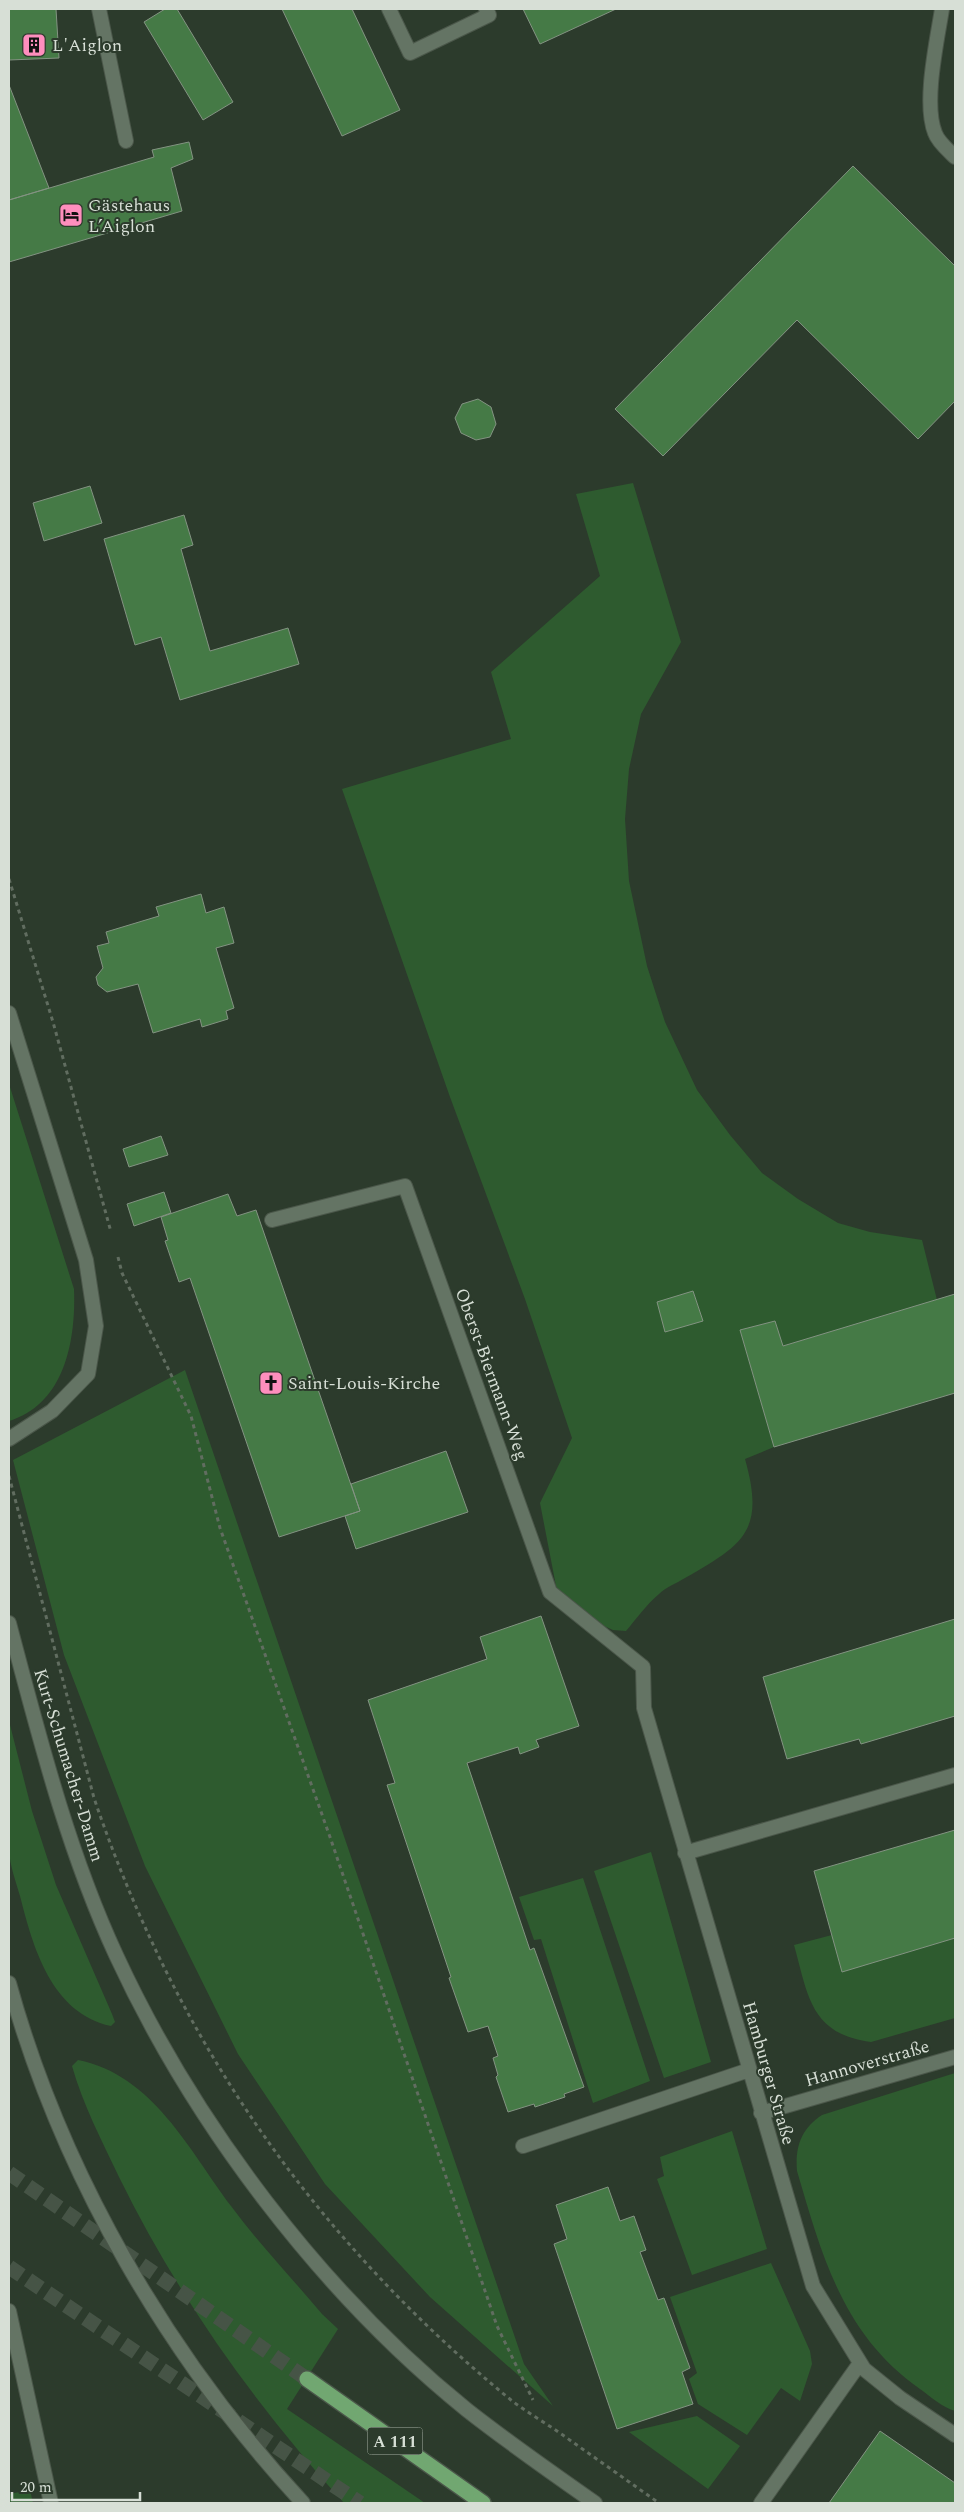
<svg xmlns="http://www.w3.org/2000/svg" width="964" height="2512" viewBox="0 0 964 2512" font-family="Spectral,serif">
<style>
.green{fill:#2e5b2f}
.building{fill:#457a46;stroke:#839382}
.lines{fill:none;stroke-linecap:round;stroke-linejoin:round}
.motorway-tunnel{stroke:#465446;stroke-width:15;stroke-dasharray:15 8;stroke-linecap:butt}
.service-casing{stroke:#4b574a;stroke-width:16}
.secondary-casing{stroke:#4b574a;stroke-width:16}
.motorway-casing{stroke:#4b574a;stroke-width:18}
.path{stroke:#616d60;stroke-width:3;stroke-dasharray:4 4;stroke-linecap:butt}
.service{stroke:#647464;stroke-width:14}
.secondary{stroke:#647464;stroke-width:14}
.motorway{stroke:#71a771;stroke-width:15}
.labels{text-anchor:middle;stroke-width:4;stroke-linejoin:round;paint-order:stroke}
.shield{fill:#2c3b2c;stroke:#a4aea3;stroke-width:1}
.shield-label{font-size:16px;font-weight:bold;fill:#d7dfd6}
.poi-label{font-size:18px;fill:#d7dfd6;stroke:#2c3b2c;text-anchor:start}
.street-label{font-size:18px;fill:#d7dfd6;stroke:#2c3b2c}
</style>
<rect width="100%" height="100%" fill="#2c3b2c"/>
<path class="green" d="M633 483 681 642 641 714 629 769 625 819 629 881 647 966 665 1022 697 1090 730 1135 762 1173 798 1199 838 1223 870 1232 922 1240 937 1300 783 1346 775 1321 740 1330 774 1447 745 1459C765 1530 745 1544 685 1578 677 1583 666 1587 659 1594 647 1604 636 1619 626 1631L613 1630 595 1622 557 1591 540 1503 572 1438 525 1299 450 1097 342 789 511 739 491 672 600 576 576 494Z
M9 1084 74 1289C76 1340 65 1404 9 1421Z
M185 1370 524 2364 553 2406 430 2297 325 2184 238 2054 145 1866 64 1655 13 1460Z
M9 1721 32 1811 56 1885 112 2014 115 2022 111 2026C51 2013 33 1947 20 1896 16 1882 10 1866 9 1851 6 1808 9 1764 9 1721Z
M651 1852 711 2062 664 2078 594 1871Z
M583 1878 650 2081 593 2103 541 1939 534 1940 519 1897Z
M832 1935 842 1971 955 1938V2018L871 2042C810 2034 808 1995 794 1945Z
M78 2060C153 2075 189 2150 231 2206 259 2244 292 2278 322 2314L338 2329 287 2409 425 2503H344C255 2405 178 2297 119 2177 102 2141 83 2105 72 2066Z
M955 2073V2411C942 2407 931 2397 920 2389 843 2335 822 2256 797 2171 795 2147 801 2129 822 2115Z
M732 2131 767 2249 692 2275 657 2179 664 2176 660 2157Z
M771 2263 810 2351 812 2364 800 2401 781 2388 747 2435 698 2404 689 2379 697 2373 670 2297Z
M697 2416 740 2446 708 2489 629 2432Z
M30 2490 33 2503H9V2494Z"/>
<path class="building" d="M9 9H56L59 58 9 60Z
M165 9H177L233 102 203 120 144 22Z
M282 9H352L400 110 342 136Z
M523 9H616L540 44Z
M9 85 49 188 9 200Z
M189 142 193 159 171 168 182 211 9 262V200L154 157 152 150Z
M853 166 955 266V401L918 439 797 320 663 456 615 409Z
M478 399 491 407 496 424 490 437 476 440 461 433 455 418 462 404Z
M90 486 102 523 44 541 33 503Z
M184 515 193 545 181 549 210 651 288 628 299 664 180 700 161 637 135 645 104 539Z
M201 894 206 913 224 907 234 943 216 948 234 1008 226 1011 228 1019 202 1027 200 1019 153 1033 138 984 107 992 98 985 96 977 103 968 97 946 109 943 106 932 159 916 156 907Z
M161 1136 168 1155 129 1167 123 1149Z
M164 1192 171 1213 134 1226 127 1204Z
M228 1194 237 1216 256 1210 360 1511 279 1537 190 1278 179 1282 165 1241 168 1240 161 1217Z
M693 1291 703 1321 665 1332 657 1302Z
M955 1294V1393L774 1447 740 1330 775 1321 783 1346Z
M446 1451 468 1512 356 1549 345 1516 360 1511 351 1484Z
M541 1616 579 1726 536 1740 539 1747 520 1754 518 1747 467 1763 530 1950 534 1948 584 2087 564 2094 565 2097 535 2107 534 2104 508 2112 496 2077 498 2075 493 2058 498 2056 488 2026 468 2032 449 1978 451 1977 387 1785 395 1783 368 1700 487 1659 480 1637Z
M955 1619V1716L861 1744 859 1739 787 1759 763 1677Z
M955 1830V1938L842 1972 814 1871Z
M608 2187 620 2221 634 2216 646 2250 640 2252 658 2300 664 2298 690 2368 682 2372 693 2404 617 2429 554 2244 567 2239 556 2205Z
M880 2431 955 2483V2503H829Z"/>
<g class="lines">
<path class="motorway-tunnel" d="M9 2173 307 2379
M9 2267 360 2503"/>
<g class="service-casing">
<path id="service" d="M99 9 126 141
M389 9 410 53 489 15 486 9
M942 9C937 41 923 103 935 133 938 142 949 151 955 157
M9 1013 86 1260 96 1326 88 1374 52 1411 9 1439
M272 1220 405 1186 550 1592 643 1667 644 1708 813 2286 864 2369 900 2398 955 2435
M685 1853 955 1775
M761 2113 955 2057
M523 2146 749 2070
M9 2311 51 2503
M761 2503 860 2363"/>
</g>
<g class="secondary-casing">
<path id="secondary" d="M9 1623C39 1736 67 1849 116 1955 194 2124 322 2293 467 2410 509 2443 552 2473 595 2503
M9 1983C62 2175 168 2357 303 2503"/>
</g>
<g class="motorway-casing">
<path id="motorway" d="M307 2379 483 2503"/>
</g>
<path class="path" d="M9 879 53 1022 111 1232
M118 1257 122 1273 191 1416 220 1528 330 1837 497 2326 533 2400
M9 1476 94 1798C176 2039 313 2238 511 2400 525 2411 542 2421 557 2431 591 2455 625 2479 659 2503"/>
<use href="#service" class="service"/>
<use href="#secondary" class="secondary"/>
<use href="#motorway" class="motorway"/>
</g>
<defs>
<g id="building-square" transform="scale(1.25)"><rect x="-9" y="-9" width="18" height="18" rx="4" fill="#fe8ebd" stroke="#2c3b2c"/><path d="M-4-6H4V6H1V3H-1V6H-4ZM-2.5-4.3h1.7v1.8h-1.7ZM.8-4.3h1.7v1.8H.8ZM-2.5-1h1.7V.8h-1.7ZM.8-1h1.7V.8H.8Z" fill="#111"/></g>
<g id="hotel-square" transform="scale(1.25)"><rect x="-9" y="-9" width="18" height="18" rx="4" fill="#fe8ebd" stroke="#2c3b2c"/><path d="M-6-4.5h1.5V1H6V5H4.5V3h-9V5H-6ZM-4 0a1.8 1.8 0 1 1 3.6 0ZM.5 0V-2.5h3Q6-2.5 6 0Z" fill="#111"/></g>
<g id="church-square" transform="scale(1.25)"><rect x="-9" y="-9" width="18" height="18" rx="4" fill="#fe8ebd" stroke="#2c3b2c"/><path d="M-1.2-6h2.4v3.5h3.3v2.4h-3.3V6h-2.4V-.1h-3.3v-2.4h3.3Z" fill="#111"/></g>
</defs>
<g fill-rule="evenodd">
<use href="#building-square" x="34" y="45"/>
<use href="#hotel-square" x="71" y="215"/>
<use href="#church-square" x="271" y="1383"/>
</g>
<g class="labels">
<rect class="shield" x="367.5" y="2427.5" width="55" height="27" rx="4"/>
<g class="shield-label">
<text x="395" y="2447">A 111</text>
</g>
<g class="poi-label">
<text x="52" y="51">L'Aiglon</text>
<text x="88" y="211">Gästehaus<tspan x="88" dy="21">L’Aiglon</tspan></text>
<text x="288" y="1389">Saint-Louis-Kirche</text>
</g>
<g class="street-label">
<text transform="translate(492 1374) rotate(70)" y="6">Oberst-Biermann-Weg</text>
<text transform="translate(69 1765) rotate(73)" y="6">Kurt-Schumacher-Damm</text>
<text transform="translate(867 2063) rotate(-16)" y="6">Hannoverstraße</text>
<text transform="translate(769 2073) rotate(74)" y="6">Hamburger Straße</text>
</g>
</g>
<rect width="964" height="2512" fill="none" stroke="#d7dfd6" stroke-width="20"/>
<path d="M12 2492v8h128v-8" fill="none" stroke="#d7dfd6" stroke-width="2.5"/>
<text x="20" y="2492" font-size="15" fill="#d7dfd6" stroke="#2c3b2c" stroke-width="4" paint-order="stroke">20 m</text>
</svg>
